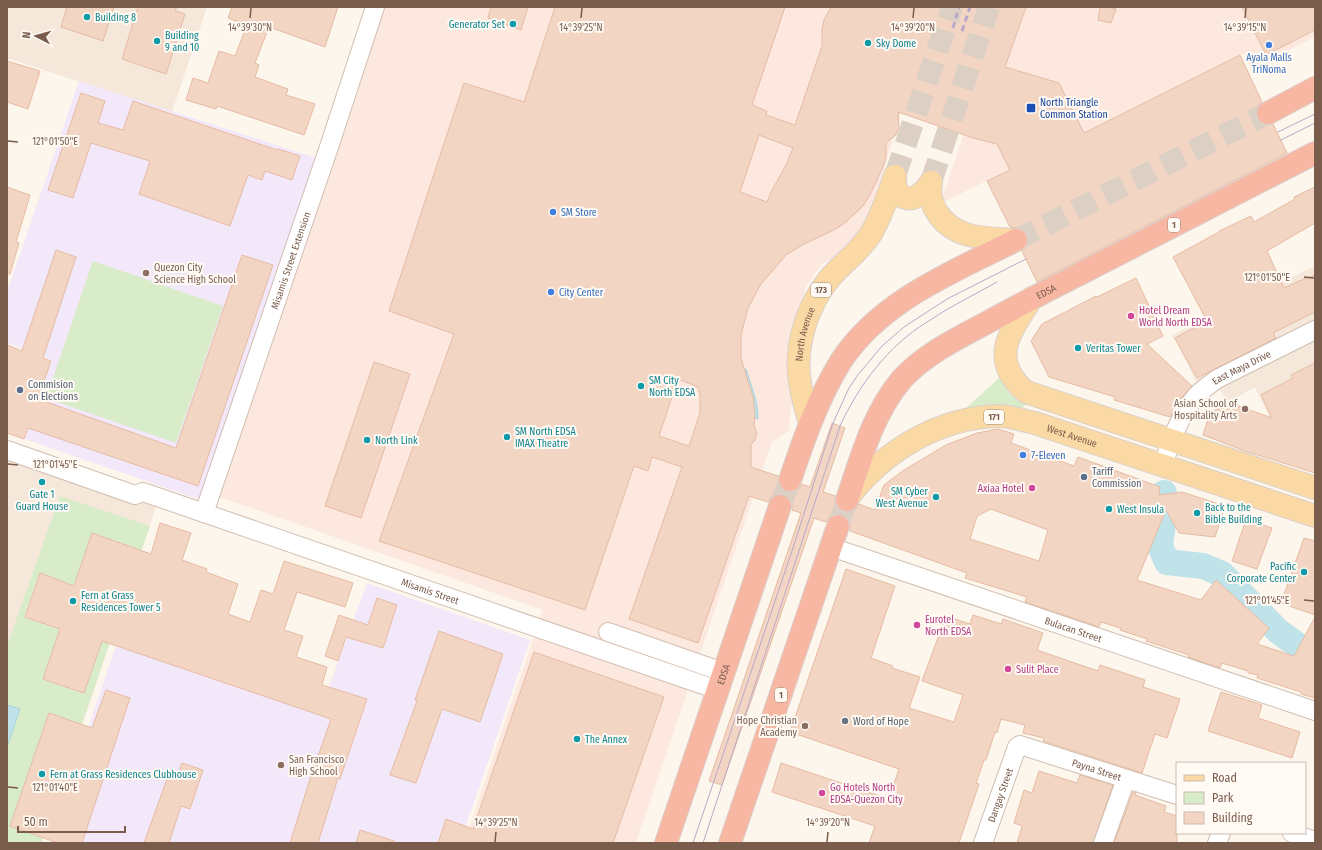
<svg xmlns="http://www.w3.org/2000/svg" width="1322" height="850" viewBox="0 0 1322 850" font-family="'Fira Sans Condensed',sans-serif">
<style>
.residential{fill:#f5e8da}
.commercial{fill:#fde8e0}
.education{fill:#f3e8fa}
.green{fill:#d8ecc9;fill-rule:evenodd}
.water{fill:#bfe3e8;stroke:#a5d3da}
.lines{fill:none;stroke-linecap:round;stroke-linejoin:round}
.river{stroke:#bfe3e8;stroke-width:26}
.building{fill:#f3d5c3;stroke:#e6bba3;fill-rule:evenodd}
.major-tunnel{stroke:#dcd0c4;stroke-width:22;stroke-dasharray:22 11;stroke-linecap:butt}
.highway-tunnel{stroke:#dcd0c4;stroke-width:22;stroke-dasharray:22 11;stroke-linecap:butt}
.minor-casing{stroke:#d1beb0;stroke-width:20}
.major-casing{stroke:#dad1cd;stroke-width:24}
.highway-casing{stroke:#dad1cd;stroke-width:24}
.minor{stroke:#fff;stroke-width:18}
.major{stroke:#fbd9a5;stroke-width:22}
.highway{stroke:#f7b7a3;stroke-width:22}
.tram{stroke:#b9a8c9;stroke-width:1}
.rail{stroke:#b9a8c9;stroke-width:3;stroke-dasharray:6 4;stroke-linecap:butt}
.ticks{fill:none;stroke:#7a5c4d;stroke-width:1.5}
.culture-dot{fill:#0f9aa8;stroke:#fffaf3;stroke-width:1.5}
.shop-dot{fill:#3f7fe0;stroke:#fffaf3;stroke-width:1.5}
.transit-dot{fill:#1a4fb4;stroke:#fffaf3;stroke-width:1.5}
.education-dot{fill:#8d6e63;stroke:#fffaf3;stroke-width:1.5}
.hotel-dot{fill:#d1479c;stroke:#fffaf3;stroke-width:1.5}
.service-dot{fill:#5c6f8a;stroke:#fffaf3;stroke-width:1.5}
.worship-dot{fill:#6b7280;stroke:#fffaf3;stroke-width:1.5}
.labels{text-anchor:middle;stroke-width:4;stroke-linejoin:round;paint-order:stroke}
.shield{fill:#fffaf3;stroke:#a28b7f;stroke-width:1}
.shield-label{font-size:9px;font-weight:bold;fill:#7a5c4d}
.culture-label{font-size:10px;fill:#0d838f;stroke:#fffaf3;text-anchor:start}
.shop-label{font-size:10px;fill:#366cbe;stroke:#fffaf3;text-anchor:start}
.transit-label{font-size:10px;fill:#164399;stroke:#fffaf3;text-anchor:start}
.street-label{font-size:10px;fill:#7a5c4d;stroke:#fffaf3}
.education-label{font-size:10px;fill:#785e54;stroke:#fffaf3;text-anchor:start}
.hotel-label{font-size:10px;fill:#b23c85;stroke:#fffaf3;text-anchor:start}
.service-label{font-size:10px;fill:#4e5e75;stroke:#fffaf3;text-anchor:start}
.worship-label{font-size:10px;fill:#5b616d;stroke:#fffaf3;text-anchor:start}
.ticks-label{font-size:10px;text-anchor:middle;fill:#7a5c4d;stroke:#fffaf3;stroke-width:4;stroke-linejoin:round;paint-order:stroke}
</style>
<rect width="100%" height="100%" fill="#fdf6ec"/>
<path class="residential" d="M7 7H207L172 112 7 58Z
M1315 266V416L1275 430 1255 387 1227 403 1213 376 1196 381 1172 335Z
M7 456 156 507 42 843H7Z"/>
<path class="commercial" d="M366 7H933L880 182 877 221 861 240 822 264 805 288 797 339 789 431 772 442 636 843H464L543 610 205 492Z
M1007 7H1315V37L1251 69 1244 54 1240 55 940 204Z"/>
<path class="education" d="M79 81 316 158 201 500 25 439 52 360 7 343V292Z
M367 583 530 640 460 843H49L126 616 329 687Z"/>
<path class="green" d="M93 261 223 306 176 443 46 398Z
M1000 377 1009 393 1026 404 1021 410 970 412 965 409Z
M60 496 150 526 41 843H7V747L20 709 7 705V646ZM92 533 134 548 84 693 43 679 60 629 24 617 39 574 74 585ZM49 713 74 722 35 835 10 826Z"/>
<path class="water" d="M746 369C751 386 758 401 758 419L745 414 734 373Z
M7 705 20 709 7 747Z"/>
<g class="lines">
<path class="river" d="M1164 493 1165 510 1160 546 1167 562 1203 566 1222 574 1278 631 1315 658"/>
</g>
<path class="building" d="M67 7H114L103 41 61 27Z
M138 7H177L175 11 185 14 166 74 122 59Z
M232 7H338L325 47 269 27 255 63 259 65 255 77 288 89 286 95 315 104 304 135 217 106 216 109 186 100 193 78 208 83 219 51 235 56 247 25 228 18Z
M491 7H528L521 30 488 18Z
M555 7H785L752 105 767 111 766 115 795 125 822 46V30L824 20 831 7H1026L1005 67 1059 83 1084 133 1240 55 1262 102 1257 107 1256 112 1257 118 1262 124 1267 125 1273 124 1287 153 1037 282 1022 251 1026 247 1028 241 1027 234 1023 229 1010 227 987 181 1010 170 997 144 973 138 898 112 899 127 896 135 886 143V158L883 167 871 193 863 206 845 223 834 230 804 244 786 255 761 284 748 308 741 335V358L753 397 755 414 754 426 757 433 755 440 751 445V467L778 476V483L780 488 786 492H793L798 490 802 484 810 487 832 423 845 428 823 492 835 496V503L837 508 843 512H850L855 510 859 504 875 510 884 485 904 470 946 445 977 433 998 429 1014 434 1011 443 1074 466 1078 457 1160 487 1159 495 1182 492 1225 506 1215 537 1179 533 1166 510 1137 580 1201 600 1216 580 1269 628 1257 644 1294 656 1315 617V698L1301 694V692L1257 678 1258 675 1248 673V671L1222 663 1220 668 1188 657 1189 655 1146 641 1147 639 1120 630 1121 628 1101 622 1099 627 1025 602 1027 597 965 578 967 573 850 531V524L848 518 842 514H836L830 516 826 522 814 518 722 785 709 781 801 513 792 510V503L789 497 784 494H777L771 497 768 502 749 496 698 643 629 619 682 467 652 457 648 471 634 466 585 610 379 541 454 334 389 311 429 189 464 83 524 102ZM759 135 793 148 786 165 771 192 767 202 740 192ZM678 379 698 387 700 394V413L689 446 659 436ZM991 509 1048 530 1039 561 970 539 977 516Z
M1100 7H1109L1116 9 1111 23 1098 20Z
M1242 7H1315V30L1266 55Z
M7 61 40 71 28 109 7 102Z
M81 93 105 101 98 123 123 130 133 101 277 150 278 149 300 156 292 180 265 171 262 180 248 175 230 226 139 194 150 161 91 143 73 198 48 190Z
M7 187 30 195 16 242 19 243 10 274H7Z
M1315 187V223L1267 251 1284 288 1306 278V279L1315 275V312L1273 333 1276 338 1197 378 1175 338 1207 321 1173 257 1219 232V231L1251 216 1254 222 1295 199 1294 197Z
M56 250 76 257 43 358 51 361 38 399 176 448 242 255 273 265 198 486 28 428 24 439 7 433V345L22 351Z
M1136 278 1163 336 1147 344 1192 386 1182 397 1170 417 1114 400 1115 397 1049 377 1031 341 1042 324 1096 296 1097 297Z
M374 362 410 374 361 518 325 506Z
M1315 363V473L1245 451 1203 435 1210 412 1233 404 1272 418 1261 395 1293 378 1291 375Z
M1246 519 1272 528 1257 569 1232 561Z
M160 523 191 533 182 560 207 569 206 572 238 584 228 614 250 622 261 590 273 594 284 561 353 583 345 607 297 592 284 630 303 636 296 657 327 667 322 685 367 699 340 779 338 778 318 843H290L310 779 331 719 102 641 84 693 43 679 60 629 25 617 40 573 74 586 92 533 151 554Z
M1304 538 1315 541V615L1281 603Z
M846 569 895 586 871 658 893 666 892 668 920 677 909 708 954 722 963 695 922 681 946 616 970 624 973 615 1001 624 1003 619 1043 633 1037 650 1098 671 1100 665 1145 680 1143 687 1180 699 1167 738 1155 734 1142 773 1043 741 1044 738 1023 733 1025 725 1001 719 997 733 995 732 986 760H984L976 783 979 784 959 843H869L875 826 772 792 781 763 889 799 899 769 790 732Z
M377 598 397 605 383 648 346 637 338 661 325 656 339 615 368 625Z
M439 631 503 654 480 722 442 709 416 783 390 775 417 701 415 700Z
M534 652 664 697 613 843H438L446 819 473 829Z
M106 690 130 698 82 843H58L10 826 49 713 92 728Z
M1221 692 1262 705 1258 718 1300 732 1292 758 1208 731Z
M182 763 203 770 190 809 181 806 169 843H144L168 776 177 779Z
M1039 771 1077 783 1080 775 1113 785 1093 843H1017L1022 826 1014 823 1024 790 1032 793Z
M1133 792 1136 793 1135 795 1166 806 1164 812 1177 816V843H1114Z
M360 830 394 841V843H356Z"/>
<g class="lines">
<path class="major-tunnel" d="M895 176 952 7
M931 182 989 7"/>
<path class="highway-tunnel" d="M1016 240 1268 113
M780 506 790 480
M838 526 847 500"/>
<g class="minor-casing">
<g id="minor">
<path id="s1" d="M7 450 135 495 143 492 204 513 718 690"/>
<path id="s2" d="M1163 465C1171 441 1180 414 1197 395 1203 389 1210 384 1217 379L1315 330"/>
<path id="s3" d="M204 513 329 147 375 7"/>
<path id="s4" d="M831 547 1315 711"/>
<path d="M608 632 723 672"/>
<path d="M1292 833 1315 841"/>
<path id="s5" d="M983 843 1017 747 1020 745 1177 795"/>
<path d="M1103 843 1126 779"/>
<path d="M1217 843 1221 833"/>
</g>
</g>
<g class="major-casing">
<g id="major">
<path d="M895 176C894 206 918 204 931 182"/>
<path d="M931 182C929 194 931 204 938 214 956 240 988 238 1016 240"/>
<path d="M1032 298C1010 332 988 359 1026 392L1315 488"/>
<path id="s6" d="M810 423C805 407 801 392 799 375 796 342 808 305 829 279 842 263 861 251 872 232 882 215 888 195 895 176"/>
<path id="s7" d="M847 499C882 452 939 417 999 416 1010 416 1024 421 1035 423L1315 516"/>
</g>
</g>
<g class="highway-casing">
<g id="highway">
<path d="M1268 113 1315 88"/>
<path d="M790 480C804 439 818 398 841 361 882 299 954 272 1016 240"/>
<path id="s8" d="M847 500C861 458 873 413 902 379 925 354 958 338 988 322 1014 308 1040 294 1066 281 1149 239 1232 195 1315 153"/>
<path id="s9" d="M666 843 780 506"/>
<path d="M730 843 838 526"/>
</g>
</g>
<use href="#minor" class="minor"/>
<use href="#major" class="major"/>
<use href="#highway" class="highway"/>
<path class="tram" d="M1278 132 1315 114
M1281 140 1315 123
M693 843 793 548 833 423 849 388 857 376 882 346 904 327 947 299 1026 259
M703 843 840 426C859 385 888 346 927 322 949 307 974 295 997 282"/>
<path class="rail" d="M953 28 959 7
M962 31 970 7"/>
</g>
<path class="ticks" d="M250 18 251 8M581 18 582 8M913 18 914 8M1245 18 1246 8M8 141 18 142M1304 277 1314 278M8 464 18 465M1304 600 1314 601M8 787 18 788M495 842 496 832M827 842 828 832"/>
<g class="culture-dot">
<circle cx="87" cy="17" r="4"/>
<circle cx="513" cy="24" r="4"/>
<circle cx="157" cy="41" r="4"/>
<circle cx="868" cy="43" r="4"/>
<circle cx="1078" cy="348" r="4"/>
<circle cx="641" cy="386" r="4"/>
<circle cx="507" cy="437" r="4"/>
<circle cx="367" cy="440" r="4"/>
<circle cx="42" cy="482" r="4"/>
<circle cx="936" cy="497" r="4"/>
<circle cx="1109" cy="509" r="4"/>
<circle cx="1197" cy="513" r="4"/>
<circle cx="1304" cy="572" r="4"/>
<circle cx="73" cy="601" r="4"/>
<circle cx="577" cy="739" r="4"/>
<circle cx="42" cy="774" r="4"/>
</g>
<g class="shop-dot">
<circle cx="1269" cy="45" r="4"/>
<circle cx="553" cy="212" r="4"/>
<circle cx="551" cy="292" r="4"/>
<circle cx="1023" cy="455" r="4"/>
</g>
<rect class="transit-dot" x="1026" y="103" width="10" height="10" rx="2"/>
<g class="education-dot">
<circle cx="146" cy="273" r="4"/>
<circle cx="1245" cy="409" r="4"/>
<circle cx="805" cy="726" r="4"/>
<circle cx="281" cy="765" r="4"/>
</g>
<g class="hotel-dot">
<circle cx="1131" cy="316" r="4"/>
<circle cx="1032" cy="488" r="4"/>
<circle cx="917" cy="625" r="4"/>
<circle cx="1008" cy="669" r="4"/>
<circle cx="822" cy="793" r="4"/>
</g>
<g class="service-dot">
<circle cx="20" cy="390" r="4"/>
<circle cx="1084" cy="477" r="4"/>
</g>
<circle class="worship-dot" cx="845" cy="721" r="4"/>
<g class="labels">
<g class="shield">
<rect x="1168" y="218" width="12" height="14" rx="3"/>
<rect x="811" y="283" width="20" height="14" rx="3"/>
<rect x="984" y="410" width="20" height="14" rx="3"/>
<rect x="775" y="688" width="12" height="14" rx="3"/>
</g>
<g class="shield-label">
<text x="1174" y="228">1</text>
<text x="821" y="293">173</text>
<text x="994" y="420">171</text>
<text x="781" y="698">1</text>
</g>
<g class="culture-label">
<text x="95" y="21">Building 8</text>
<text x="505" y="28" text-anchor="end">Generator Set</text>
<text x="165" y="39">Building<tspan x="165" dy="12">9 and 10</tspan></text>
<text x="876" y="47">Sky Dome</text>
<text x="1086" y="352">Veritas Tower</text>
<text x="649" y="384">SM City<tspan x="649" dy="12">North EDSA</tspan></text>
<text x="515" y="435">SM North EDSA<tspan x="515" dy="12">IMAX Theatre</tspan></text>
<text x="375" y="444">North Link</text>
<text x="928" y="495" text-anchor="end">SM Cyber<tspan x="928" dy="12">West Avenue</tspan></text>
<text x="42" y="498" text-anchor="middle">Gate 1<tspan x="42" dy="12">Guard House</tspan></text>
<text x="1205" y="511">Back to the<tspan x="1205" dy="12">Bible Building</tspan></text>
<text x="1117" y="513">West Insula</text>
<text x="1296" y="570" text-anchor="end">Pacific<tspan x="1296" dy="12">Corporate Center</tspan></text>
<text x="81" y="599">Fern at Grass<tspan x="81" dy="12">Residences Tower 5</tspan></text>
<text x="585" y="743">The Annex</text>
<text x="50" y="778">Fern at Grass Residences Clubhouse</text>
</g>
<g class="shop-label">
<text x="1269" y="61" text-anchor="middle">Ayala Malls<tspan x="1269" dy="12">TriNoma</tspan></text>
<text x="561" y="216">SM Store</text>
<text x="559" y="296">City Center</text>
<text x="1031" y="459">7-Eleven</text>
</g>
<g class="transit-label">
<text x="1040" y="106">North Triangle<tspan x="1040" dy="12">Common Station</tspan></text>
</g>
<g class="street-label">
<text dy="4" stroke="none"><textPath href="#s3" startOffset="267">Misamis Street Extension</textPath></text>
<text dy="4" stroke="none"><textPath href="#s8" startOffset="303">EDSA</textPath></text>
<text dy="4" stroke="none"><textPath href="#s6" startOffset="91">North Avenue</textPath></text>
<text dy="4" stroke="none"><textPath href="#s2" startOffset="131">East Maya Drive</textPath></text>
<text dy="4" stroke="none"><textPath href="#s7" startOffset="255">West Avenue</textPath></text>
<text dy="4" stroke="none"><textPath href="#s1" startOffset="448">Misamis Street</textPath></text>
<text dy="4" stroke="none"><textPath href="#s4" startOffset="256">Bulacan Street</textPath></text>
<text dy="4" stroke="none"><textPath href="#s9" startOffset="178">EDSA</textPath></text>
<text dy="4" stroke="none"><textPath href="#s5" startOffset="186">Payna Street</textPath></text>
<text dy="4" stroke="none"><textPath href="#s5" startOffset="51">Dangay Street</textPath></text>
</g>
<g class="education-label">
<text x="154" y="271">Quezon City<tspan x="154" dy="12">Science High School</tspan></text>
<text x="1237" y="407" text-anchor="end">Asian School of<tspan x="1237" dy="12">Hospitality Arts</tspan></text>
<text x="797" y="724" text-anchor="end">Hope Christian<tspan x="797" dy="12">Academy</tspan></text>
<text x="289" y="763">San Francisco<tspan x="289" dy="12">High School</tspan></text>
</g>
<g class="hotel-label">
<text x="1139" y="314">Hotel Dream<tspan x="1139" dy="12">World North EDSA</tspan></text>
<text x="1024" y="492" text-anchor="end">Axiaa Hotel</text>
<text x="925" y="623">Eurotel<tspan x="925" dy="12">North EDSA</tspan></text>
<text x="1016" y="673">Sulit Place</text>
<text x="830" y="791">Go Hotels North<tspan x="830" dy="12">EDSA-Quezon City</tspan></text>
</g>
<g class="service-label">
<text x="28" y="388">Commision<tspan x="28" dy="12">on Elections</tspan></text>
<text x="1092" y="475">Tariff<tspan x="1092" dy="12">Commission</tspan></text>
</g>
<g class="worship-label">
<text x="853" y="725">Word of Hope</text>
</g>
</g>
<g class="ticks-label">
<text x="250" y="31">14°39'30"N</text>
<text x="581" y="31">14°39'25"N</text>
<text x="913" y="31">14°39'20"N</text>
<text x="1245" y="31">14°39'15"N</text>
<text x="55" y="145">121°01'50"E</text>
<text x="1267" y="281">121°01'50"E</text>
<text x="55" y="468">121°01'45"E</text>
<text x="1267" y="604">121°01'45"E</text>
<text x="55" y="791">121°01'40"E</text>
<text x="496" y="826">14°39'25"N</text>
<text x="828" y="826">14°39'20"N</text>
</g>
<rect width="1322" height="850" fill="none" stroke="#7a5c4d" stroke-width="16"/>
<rect x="1176" y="762" width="130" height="72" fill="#fffaf3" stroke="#cabbb1"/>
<rect x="1184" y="775" width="20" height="6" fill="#fbd9a5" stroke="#cabbb1"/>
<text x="1212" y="782" font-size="12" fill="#7a5c4d">Road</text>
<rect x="1184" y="792" width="20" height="12" fill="#d8ecc9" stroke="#cabbb1"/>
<text x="1212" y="802" font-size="12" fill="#7a5c4d">Park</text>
<rect x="1184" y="812" width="20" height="12" fill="#f3d5c3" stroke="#cabbb1"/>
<text x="1212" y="822" font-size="12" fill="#7a5c4d">Building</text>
<g transform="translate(36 36) rotate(276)" stroke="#fffaf3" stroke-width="3" paint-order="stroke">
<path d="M0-3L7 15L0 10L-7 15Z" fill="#7a5c4d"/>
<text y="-6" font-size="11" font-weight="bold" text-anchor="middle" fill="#7a5c4d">N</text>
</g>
<path d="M18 826v6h107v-6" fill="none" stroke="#7a5c4d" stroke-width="2"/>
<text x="24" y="826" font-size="12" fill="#7a5c4d" stroke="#fffaf3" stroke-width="3" paint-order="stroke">50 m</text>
</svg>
